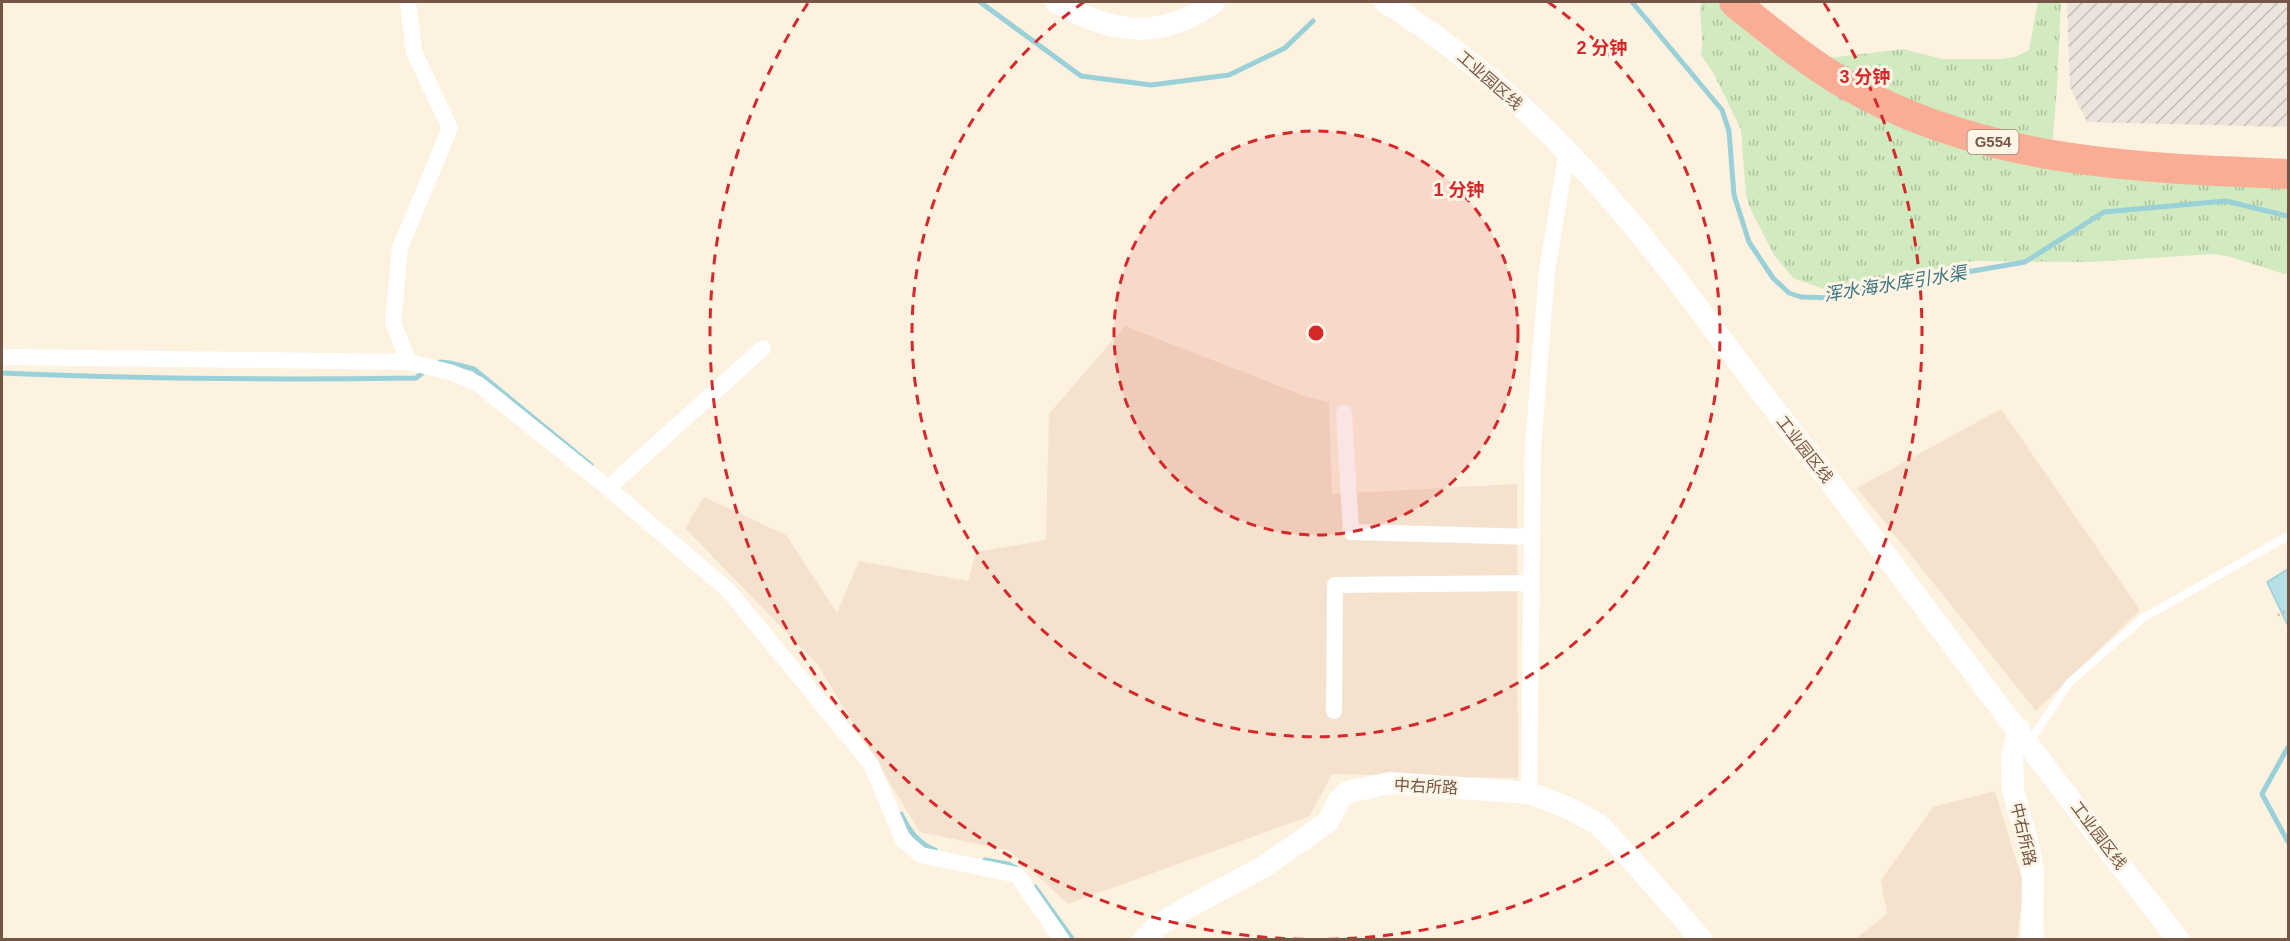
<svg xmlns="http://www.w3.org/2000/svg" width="2290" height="941" viewBox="0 0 2290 941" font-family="Helvetica,'Noto Sans SC',sans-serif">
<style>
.residential{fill:#f4e2ce}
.industrial{fill:url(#industrial-furrows)}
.grass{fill:url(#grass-tufts)}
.water{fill:#b4e0e6;stroke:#9ad0d8;stroke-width:1.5}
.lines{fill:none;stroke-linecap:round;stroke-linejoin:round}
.stream{stroke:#9ad0d8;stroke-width:5}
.path{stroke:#d7b19b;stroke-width:3;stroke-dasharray:1.5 4.5;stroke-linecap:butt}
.lane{stroke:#fff;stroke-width:8}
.street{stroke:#fff;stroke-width:16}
.secondary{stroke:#fff;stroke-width:22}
.highway{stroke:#f9ad95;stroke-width:30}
.ring{fill:none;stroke:#d62828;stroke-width:3;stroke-dasharray:10 8}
.labels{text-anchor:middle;stroke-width:6;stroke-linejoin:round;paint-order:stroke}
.shield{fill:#fff5e7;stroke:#9e8677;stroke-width:1.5}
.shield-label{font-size:15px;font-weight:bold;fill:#745647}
.street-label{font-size:16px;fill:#745647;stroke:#fff5e7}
.water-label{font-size:18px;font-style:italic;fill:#3e7781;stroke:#fff5e7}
.centre{fill:#d62828;stroke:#fff5e7;stroke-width:3}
.ring-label{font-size:18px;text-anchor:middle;font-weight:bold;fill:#d62828;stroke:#fff5e7;stroke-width:6;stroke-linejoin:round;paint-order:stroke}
</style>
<defs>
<pattern id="industrial-furrows" width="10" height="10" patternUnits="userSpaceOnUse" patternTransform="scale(1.5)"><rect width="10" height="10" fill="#ebe3dc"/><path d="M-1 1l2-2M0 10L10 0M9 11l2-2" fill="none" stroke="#c3bbb4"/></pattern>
<pattern id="grass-tufts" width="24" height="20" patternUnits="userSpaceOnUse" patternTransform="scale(1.5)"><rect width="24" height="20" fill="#d1eabf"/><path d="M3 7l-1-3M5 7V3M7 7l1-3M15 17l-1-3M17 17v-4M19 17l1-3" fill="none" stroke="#aec09d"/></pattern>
</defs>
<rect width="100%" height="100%" fill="#fdf1e0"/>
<path class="residential" d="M1125 326 1307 397 1329 402 1332 494 1517 484 1518 778 1332 774 1310 816 1068 904 1010 851 920 832 817 664 685 528 704 497 786 535 837 613 859 561 968 581 976 552 1046 540 1049 414Z
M2001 409 2140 610 2036 711 1857 488Z
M1995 791 2024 886 2017 939 1854 940 1887 914 1881 880 1933 807Z"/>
<path class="industrial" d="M2067 2H2288V127L2087 122 2070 87Z"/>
<path class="grass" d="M1701 2H1716C1740 22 1765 55 1795 62L1903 49 1942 59H2002L2015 57 2029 50 2038 2H2061L2057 88 2051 161 2288 179V275L2227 256 2212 254 2091 262 1975 261 1830 291 1793 278 1774 255 1750 208 1746 195 1741 130 1714 74 1701 55C1705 37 1698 20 1701 2Z"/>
<path class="water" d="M2288 569V626L2267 582Z"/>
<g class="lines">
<path class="stream" d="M980 2 1081 76 1151 85 1229 75 1285 48 1313 21
M1632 2 1722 110 1729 131 1734 195 1749 242 1773 278 1789 293 1801 297 1832 298 1891 285 2025 262 2104 212 2226 201 2288 216
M440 362 450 363 474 369 591 465
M2 373C140 379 278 380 416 378L425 371
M2288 747 2262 794 2288 842
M901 814C909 830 918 844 935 850
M985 860 1008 864 1016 868
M1035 887 1073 940"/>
<path class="path" d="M2278 615 2288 610"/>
<path class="lane" d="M2029 743 2069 683 2143 618 2288 536"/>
<path class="street" d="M408 2 414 52 450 128 400 248 393 323 409 362
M2 357 409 362 453 373 478 384 608 488 728 590 871 764 903 840 921 855 1017 875 1062 940
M1344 413 1351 532 1532 537
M608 488 763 348
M1334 711 1335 585 1532 583
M1529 793 1533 446 1547 271 1567 151"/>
<path class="secondary" d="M1056 2C1110 33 1161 42 1214 2
M1385 2C1455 46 1519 100 1575 160 1648 236 1709 324 1773 407 1909 583 2040 765 2179 940
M2019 729 2012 757 2013 789 2030 853 2033 876 2032 940
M1144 940 1157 926 1185 909 1265 866 1328 822 1339 800 1348 792 1390 783 1529 793 1566 807 1598 824 1633 861 1702 940"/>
<path class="highway" d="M1734 2C1770 31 1807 62 1847 85 1984 163 2136 168 2288 174"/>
</g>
<circle cx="1316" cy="333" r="202" fill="#d62828" fill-opacity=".12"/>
<g class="ring">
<circle cx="1316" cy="333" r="202"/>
<path d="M1548 2A404 404 0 1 1 1084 2"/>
<path d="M1824 3A606 606 0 1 1 808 3"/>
</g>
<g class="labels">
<rect class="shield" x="1967.5" y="130" width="51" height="24" rx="4.5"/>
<g class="shield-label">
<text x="1993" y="147">G554</text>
</g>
<g class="street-label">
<text transform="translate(1490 80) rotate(41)" y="6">工业园区线</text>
<text transform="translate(1805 449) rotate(52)" y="6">工业园区线</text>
<text transform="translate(1426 786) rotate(3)" y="6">中右所路</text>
<text transform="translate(2024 834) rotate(77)" y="6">中右所路</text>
<text transform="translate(2099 835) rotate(53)" y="6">工业园区线</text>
</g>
<g class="water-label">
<text transform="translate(1895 284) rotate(-9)" y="6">浑水海水库引水渠</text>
</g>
</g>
<circle cx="1316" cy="333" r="9" class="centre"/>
<g class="ring-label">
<text x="1602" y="54">2 分钟</text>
<text x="1865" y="83">3 分钟</text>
<text x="1459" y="196">1 分钟</text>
</g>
<rect width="2290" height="941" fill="none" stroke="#745647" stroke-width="6"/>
</svg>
